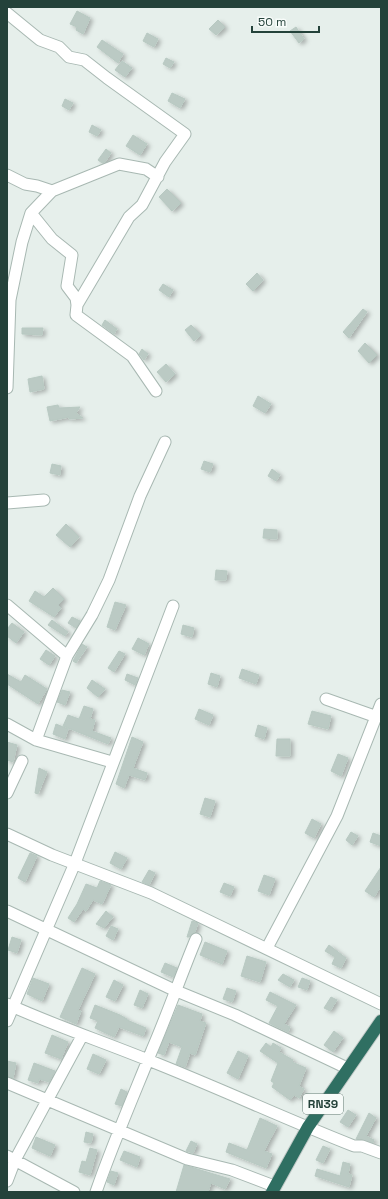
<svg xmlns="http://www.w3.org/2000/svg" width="388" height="1199" viewBox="0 0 388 1199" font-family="'Space Grotesk',sans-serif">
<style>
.building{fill:#bbcac4;stroke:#b8c9c2;filter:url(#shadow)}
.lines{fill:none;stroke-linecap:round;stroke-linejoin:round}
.minor-casing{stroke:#a8b8b2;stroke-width:13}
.highway-casing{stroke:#c2cac8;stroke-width:14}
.minor{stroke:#fff;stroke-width:11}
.highway{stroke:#2f6f62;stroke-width:12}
.labels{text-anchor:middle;stroke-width:3.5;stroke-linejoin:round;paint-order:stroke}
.shield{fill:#f7fbf9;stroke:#637a73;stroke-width:1}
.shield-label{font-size:12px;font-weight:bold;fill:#24423a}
</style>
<defs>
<filter id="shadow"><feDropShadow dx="3" dy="2" stdDeviation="2" flood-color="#0004"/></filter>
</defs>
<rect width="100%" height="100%" fill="#e6efeb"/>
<path class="building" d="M77 11 90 18 83 34 76 30 77 27 70 24Z
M218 20 225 27 216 35 209 29Z
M296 27 304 39 299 43 290 31Z
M147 33 158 39 154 47 143 41Z
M102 40 123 54 118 63 97 47Z
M166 58 174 62 170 68 163 64Z
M122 61 132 68 125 77 115 70Z
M172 93 185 99 180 108 168 101Z
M65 99 73 103 69 110 62 106Z
M92 125 101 130 97 136 89 132Z
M133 135 147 144 140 155 126 146Z
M106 149 111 153 105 162 102 163 98 160Z
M167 189 181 203 172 211 159 197Z
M257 273 263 280 253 291 246 284Z
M163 284 173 290 169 297 159 290Z
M363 309 367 312 349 338 343 332Z
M105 320 117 329 114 334 102 325Z
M191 325 201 335 194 341 185 330Z
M22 328H43L42 335 22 334Z
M365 343 377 355 369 363 358 351Z
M142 349 148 354 144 360 139 354Z
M166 364 175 374 166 382 157 372Z
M42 376 44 389 30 392 28 379Z
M258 396 271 404 265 413 253 406Z
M58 405 59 408 80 407 76 413 83 418 69 419V417L50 421 47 407Z
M204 461 213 464 210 472 201 469Z
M52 464 61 466 60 475 50 473Z
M272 469 280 475 276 481 268 476Z
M66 524 79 537 70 547 56 535Z
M264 529 277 530V539L263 538Z
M216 570 227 571 226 580H215Z
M53 588 64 599 58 605 61 608 54 617 29 601 35 591 44 597Z
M115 602 126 605 115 630 107 627Z
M72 617 80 621 76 628 68 623Z
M52 620 68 632 65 636 48 625Z
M12 623 24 632 16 643 7 636V629Z
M183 625 194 628 192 637 181 634Z
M138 638 149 644 144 655 132 649Z
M82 644 87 647 76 663 73 661Z
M46 650 55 656 49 665 40 659Z
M119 651 125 654 114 672 108 668Z
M242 669 259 675 256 684 239 678Z
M211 673 220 676 217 687 208 684Z
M7 674 21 682 25 675 47 689 38 704 7 684Z
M127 674 138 678 135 685 125 680Z
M92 680 105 689 98 697 87 688Z
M62 690 70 692 65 705 57 702Z
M84 706 93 709 90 719 95 720 92 731 111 738 108 744 63 726 68 715 79 719Z
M199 709 213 715 209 725 195 719Z
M312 711 331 716 328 729 308 724Z
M56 724 68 729 65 739 53 734Z
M258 725 267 728 264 739 255 736Z
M132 737 143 742 133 768 147 773 145 780 129 775 124 788 116 784Z
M277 739H290V756H276Z
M7 742 17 745 13 762 7 760Z
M338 754 348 758 341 776 331 771Z
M39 768 47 772 38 794 35 793Z
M205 798 215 801 210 817 200 814Z
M312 819 321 824 314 838 305 833Z
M351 832 358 836 352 845 346 840Z
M373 833 381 836V846L370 842Z
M115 852 127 858 121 869 110 863Z
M30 853 37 856 25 882 18 878Z
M381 867V886L374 897 365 891Z
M149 870 155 873 149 885 142 882Z
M264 875 275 879 269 895 258 891Z
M100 881 111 885 102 904 93 900 86 911 83 909 74 922 68 918 77 904 86 884 97 888Z
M224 883 234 887 230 896 220 892Z
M106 911 113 917 104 928 96 924Z
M192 921 198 923 195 932 189 937H187Z
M111 926 118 929 113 940 106 936Z
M12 937 21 940 17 953 8 950Z
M205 942 227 951 222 964 200 955Z
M329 945 346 958 341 968 332 964 335 957 325 951Z
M247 956 266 962 260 982 241 976Z
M165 963 177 968 173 977 161 972Z
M82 968 95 974 78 1010 81 1011 76 1024 60 1017Z
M283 974 294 980 290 987 278 980Z
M33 978 49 984 42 1001 27 994Z
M302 978 310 981 307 990 298 987Z
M114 980 123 985 115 1001 106 997Z
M227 988 236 991 232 1002 223 999Z
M140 990 148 994 142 1008 134 1005Z
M270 992 296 1005 284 1024 290 1027 288 1032 269 1023 278 1006 266 1000Z
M331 997 337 1000 330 1011 324 1008Z
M95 1005 120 1015 127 1019V1020L146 1028 143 1036 119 1027 114 1037 95 1028 98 1021 90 1018Z
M178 1005 202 1014 200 1021 206 1023 195 1055 190 1053 185 1067 176 1064 182 1047 169 1042 164 1055 158 1053Z
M334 1031 343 1038 333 1052 324 1045Z
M52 1035 68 1042 61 1059 45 1053Z
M266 1043 271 1047 273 1043 281 1048 279 1052 293 1060 292 1062 306 1068 299 1086 304 1089 299 1098 294 1095 290 1100 272 1087 274 1083 271 1081 278 1063 260 1051Z
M238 1051 248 1056 238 1079 227 1073Z
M93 1054 106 1060 99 1074 87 1069Z
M7 1061 16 1063 13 1078 7 1076Z
M34 1063 55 1071 49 1082 39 1079 38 1083 28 1080Z
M121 1089 127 1092 122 1106 115 1104Z
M348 1110 356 1115 348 1127 340 1122Z
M369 1113 376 1118 366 1136 374 1140 373 1143 356 1139Z
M260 1118 277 1126 264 1151 272 1154 266 1168 226 1152 229 1143 247 1150Z
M86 1132 93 1134 91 1143 84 1142Z
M36 1137 55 1145 50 1156 32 1148Z
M191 1141 197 1144 193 1153 186 1151Z
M323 1146 330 1149 323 1163 316 1160Z
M90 1148 97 1150 90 1175 79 1172 82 1161 86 1162Z
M124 1151 140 1157 137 1167 120 1160Z
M343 1162 350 1164 348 1174 352 1175 349 1187 315 1176 317 1169 340 1176Z
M184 1165 230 1179 225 1189 211 1183 208 1192H176Z
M111 1171 118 1173 114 1185 107 1182Z"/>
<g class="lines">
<g class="minor-casing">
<path id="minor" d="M7 13 40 40 59 47 69 57 84 60 107 78 185 134 165 162 142 205 129 217 77 305 76 315 132 356 156 391
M7 175 25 184 37 186 52 191
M31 213 52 239 72 255 67 286 76 298 77 305
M7 388 10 300 22 242 31 213 52 191 119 164 146 169 158 177
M7 503 44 500
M7 605 67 656
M326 699 377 717
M7 724 36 740 112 762
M36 740 67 656 92 615 109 580 140 496 165 442
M7 793 22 761
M7 834 52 855 151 893 381 1004
M7 911 174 990 235 1015 347 1068
M267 948 337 816 381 704
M7 1004C53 1025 101 1041 148 1060 217 1087 285 1119 354 1146H362L381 1153
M7 1021 75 863 173 606
M7 1083 187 1159 232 1170 274 1186
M7 1156 74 1192
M7 1181 15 1160 82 1036
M96 1192C113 1143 133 1097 152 1050 168 1013 181 975 196 939"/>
</g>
<g class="highway-casing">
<path id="highway" d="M272 1192 308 1127 381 1021"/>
</g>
<use href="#minor" class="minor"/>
<use href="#highway" class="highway"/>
</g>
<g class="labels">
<rect class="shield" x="303" y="1094" width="40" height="20" rx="3"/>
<g class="shield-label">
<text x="323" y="1108">RN39</text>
</g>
</g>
<rect width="388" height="1199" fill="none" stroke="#24423a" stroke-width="16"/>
<path d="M252 26v6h67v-6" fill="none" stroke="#24423a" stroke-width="2"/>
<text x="258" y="26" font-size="12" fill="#24423a" stroke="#f7fbf9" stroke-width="3" paint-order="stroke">50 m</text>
</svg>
